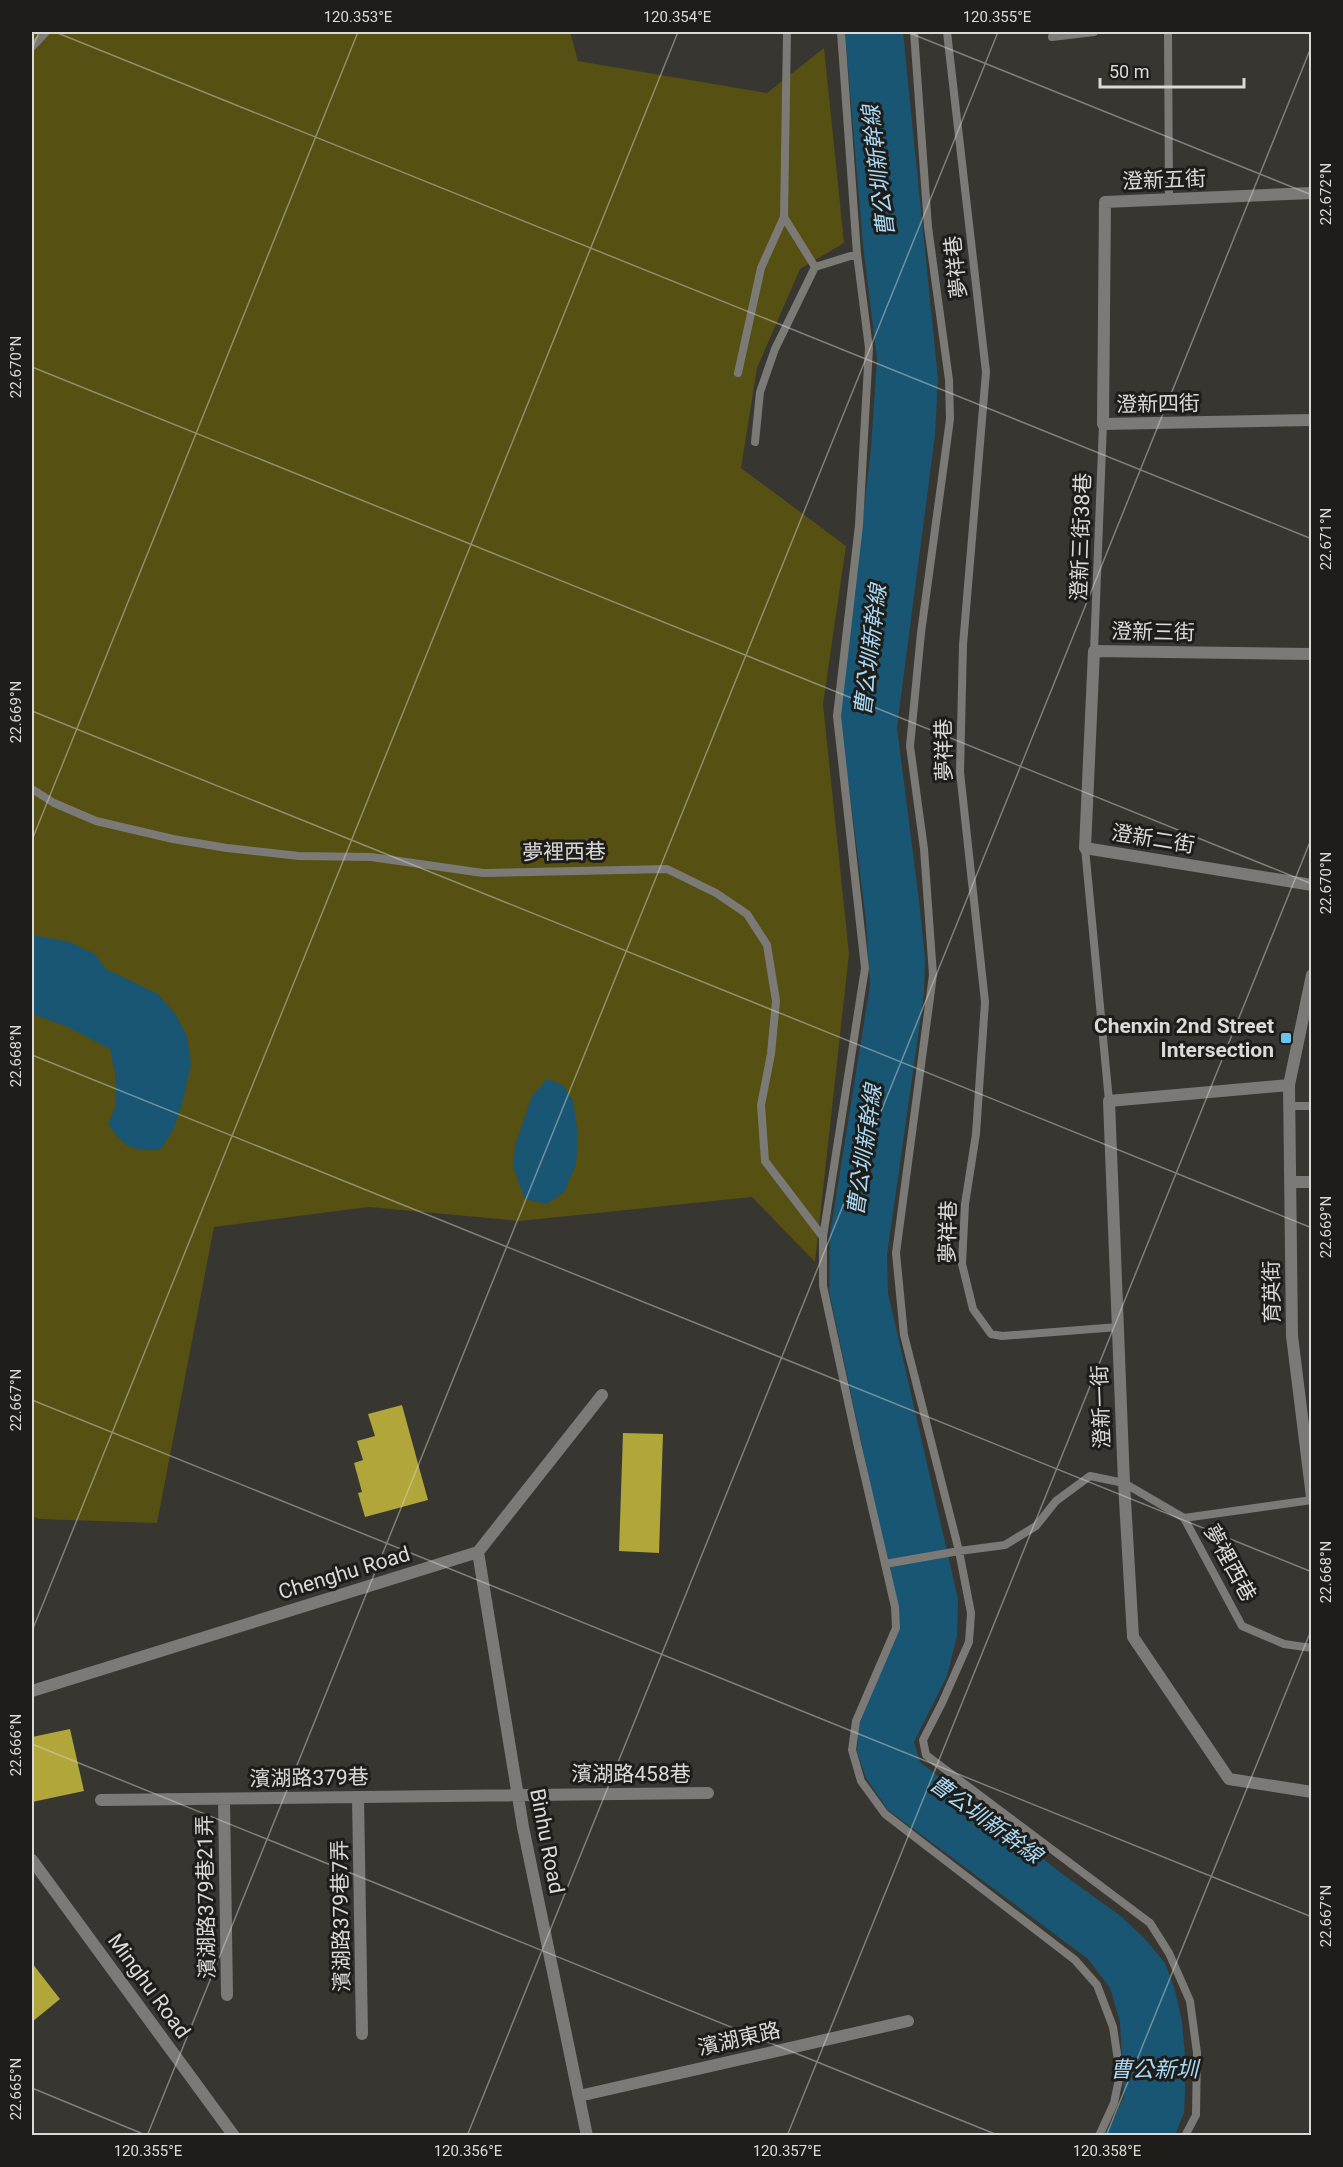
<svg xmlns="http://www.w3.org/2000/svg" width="1343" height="2167" viewBox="0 0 1343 2167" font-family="Roboto,'Noto Sans TC',sans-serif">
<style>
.green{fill:#565012}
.water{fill:#195673}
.building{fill:#b1a639}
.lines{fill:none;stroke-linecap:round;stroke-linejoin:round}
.service{stroke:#7b7a77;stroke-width:8}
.minor{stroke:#7b7a77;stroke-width:12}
.ticks{fill:none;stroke:#dadad6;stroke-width:1.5;stroke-opacity:0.45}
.poi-dot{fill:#6bc3f2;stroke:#1e1d1a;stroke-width:2}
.labels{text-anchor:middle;stroke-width:6;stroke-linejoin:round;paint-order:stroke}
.street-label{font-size:21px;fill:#dadad6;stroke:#1e1d1a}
.poi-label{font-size:21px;font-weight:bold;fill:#dadad6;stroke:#1e1d1a;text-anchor:end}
.water-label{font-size:22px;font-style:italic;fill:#a9daf6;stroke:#1e1d1a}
.neatline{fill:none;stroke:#dadad6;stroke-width:2}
.ticks-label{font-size:15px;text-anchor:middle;fill:#dadad6}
</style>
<rect width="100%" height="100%" fill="#373630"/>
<path class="green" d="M32 32H570L578 61 767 93 824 48 844 243 800 269 757 368 741 468 846 546 823 704 849 954 815 1262 752 1197 520 1221 369 1207 214 1227 157 1523 39 1519 32 1516Z"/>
<path class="water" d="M845 32H903L938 379 935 435 897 727 920 909 925 959 924 994 887 1255 888 1293 958 1599 957 1636 947 1676 914 1742 920 1762 1061 1873 1122 1917 1146 1940 1165 1963 1175 1990 1182 2021 1186 2068 1184 2113 1175 2135H1103L1111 2124 1124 2097 1120 2022 1110 1988 1088 1959 888 1810 866 1778 857 1752 859 1725 900 1623 829 1291 830 1234 870 985 866 920 840 717 871 448 877 359 863 245Z
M32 935 70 942 95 954 106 969 158 994 176 1015 187 1036 191 1064 183 1100 173 1131 160 1150C131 1151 125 1148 108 1124L116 1105 115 1073 110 1049 68 1027 32 1014Z
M547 1079 563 1085 573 1101 578 1134 576 1165 564 1192 547 1204 525 1199 513 1167 515 1146 532 1096Z"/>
<path class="building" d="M402 1405 428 1500 365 1517 358 1493 362 1492 354 1463 363 1460 357 1441 375 1436 368 1414Z
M623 1433 663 1434 659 1553 619 1551Z
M70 1729 84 1791 32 1802V1737Z
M32 1963 60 1999 32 2022Z"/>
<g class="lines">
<path class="service" d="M787 32 784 217 815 267
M841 32 857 254 869 348 859 525 837 716 865 968 823 1237V1286L857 1443 895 1607 896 1628 856 1721 852 1750 861 1781 885 1814 1075 1960 1097 1985 1113 2027 1120 2074 1114 2103 1099 2136
M914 32 928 227 949 380 950 419 921 633 910 746 924 849 933 975 896 1253 904 1335 959 1551 971 1613 969 1642 942 1703 923 1740 926 1755 1150 1923 1169 1953 1190 2001 1197 2053 1196 2115 1185 2136
M947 32 986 372 963 645 960 772 985 1002 976 1134 965 1204 962 1264 973 1309 991 1334 1002 1336 1118 1327
M1168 32 1169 200
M1052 37 1094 32
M32 47 46 32
M738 373 761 268 784 217
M755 442 760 392 775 349 815 267 857 254
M1094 651 1103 424
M32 789 54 803 96 821 173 839 227 848 299 856 371 857 483 873 667 869 716 893 747 914 767 945 776 1001 771 1054 761 1105 765 1161 823 1237
M1085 848 1109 1101
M1289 1106H1312
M1184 1518 1312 1500
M885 1564 959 1551 1005 1545 1036 1526 1056 1501 1090 1476 1124 1483 1184 1518 1242 1626 1284 1644 1312 1648"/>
<path class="minor" d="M1312 193 1105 202 1103 424 1312 420
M1312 654 1094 651 1085 848 1312 885
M1312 975 1289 1085 1292 1336 1312 1497
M1289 1085 1109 1101 1124 1483 1133 1637 1229 1779 1312 1792
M1290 1182H1312
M478 1552 523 1827 587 2136
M32 1691 478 1552 602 1395
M358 1797 362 2034
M224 1799 227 1995
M101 1800 708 1793
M32 1860 234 2136
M579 2096 908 2021"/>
</g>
<path class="ticks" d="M55 32 1312 539M907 32 1312 195M32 49 39 32M32 367 1312 884M32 711 1312 1228M32 840 358 32M32 1055 1312 1572M32 1400 1312 1917M32 1631 678 32M32 1744 1000 2136M32 2088 148 2136M147 2136 998 32M467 2136 1312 45M787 2136 1312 837M1106 2136 1312 1628"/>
<rect class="poi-dot" x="1280" y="1032" width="12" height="12" rx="3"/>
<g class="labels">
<g class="street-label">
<text transform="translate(1164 180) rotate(-2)" y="7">澄新五街</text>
<text transform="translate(956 267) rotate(-96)" y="7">夢祥巷</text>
<text transform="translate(1158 404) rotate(-1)" y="7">澄新四街</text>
<text transform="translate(1081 537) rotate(-88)" y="7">澄新三街38巷</text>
<text transform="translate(1153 632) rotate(1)" y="7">澄新三街</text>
<text transform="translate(944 750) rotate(-91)" y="7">夢祥巷</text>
<text transform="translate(1153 839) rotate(9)" y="7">澄新二街</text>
<text transform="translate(564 852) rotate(-1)" y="7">夢裡西巷</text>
<text transform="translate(948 1232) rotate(-89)" y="7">夢祥巷</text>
<text transform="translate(1272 1292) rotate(-91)" y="7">育英街</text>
<text transform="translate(1101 1407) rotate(-92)" y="7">澄新一街</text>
<text transform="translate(1230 1563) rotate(61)" y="7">夢裡西巷</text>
<text transform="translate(344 1573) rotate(-17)" y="7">Chenghu Road</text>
<text x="631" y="1781">濱湖路458巷</text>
<text transform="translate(309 1778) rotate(-1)" y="7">濱湖路379巷</text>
<text transform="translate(547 1841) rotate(79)" y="7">Binhu Road</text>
<text transform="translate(206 1897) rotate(-91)" y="7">濱湖路379巷21弄</text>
<text transform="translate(341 1916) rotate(-91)" y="7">濱湖路379巷7弄</text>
<text transform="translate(149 1986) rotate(54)" y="7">Minghu Road</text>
<text transform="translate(739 2039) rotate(-13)" y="7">濱湖東路</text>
</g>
<g class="poi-label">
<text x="1274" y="1033">Chenxin 2nd Street<tspan x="1274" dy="24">Intersection</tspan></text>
</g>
<g class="water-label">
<text transform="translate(878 171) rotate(-97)" y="8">曹公圳新幹線</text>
<text transform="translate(870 650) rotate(-83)" y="8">曹公圳新幹線</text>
<text transform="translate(864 1150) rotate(-82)" y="8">曹公圳新幹線</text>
<text transform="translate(986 1819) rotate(36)" y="8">曹公圳新幹線</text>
<text x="1154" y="2077">曹公新圳</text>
</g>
</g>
<rect width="1343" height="2167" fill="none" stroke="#1e1d1a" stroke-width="66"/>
<path d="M1100 78v9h144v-9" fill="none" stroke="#dadad6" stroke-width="3"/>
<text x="1109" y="78" font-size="18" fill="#dadad6" stroke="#1e1d1a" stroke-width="4.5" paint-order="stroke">50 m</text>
<rect x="33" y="33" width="1277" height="2101" class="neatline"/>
<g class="ticks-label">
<text x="358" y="22">120.353°E</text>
<text x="677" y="22">120.354°E</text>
<text x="997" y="22">120.355°E</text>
<text transform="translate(1326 194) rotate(-90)" y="5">22.672°N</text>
<text transform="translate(16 367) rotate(-90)" y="5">22.670°N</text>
<text transform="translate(1326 539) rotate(-90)" y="5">22.671°N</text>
<text transform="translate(16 712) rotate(-90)" y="5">22.669°N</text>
<text transform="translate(1326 883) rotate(-90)" y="5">22.670°N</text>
<text transform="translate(16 1056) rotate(-90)" y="5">22.668°N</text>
<text transform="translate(1326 1227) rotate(-90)" y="5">22.669°N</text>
<text transform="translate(16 1400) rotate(-90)" y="5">22.667°N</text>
<text transform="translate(1326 1572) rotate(-90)" y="5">22.668°N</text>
<text transform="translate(16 1745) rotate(-90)" y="5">22.666°N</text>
<text transform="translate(1326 1916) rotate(-90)" y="5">22.667°N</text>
<text transform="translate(16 2089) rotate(-90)" y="5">22.665°N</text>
<text x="148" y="2156">120.355°E</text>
<text x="468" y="2156">120.356°E</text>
<text x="787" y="2156">120.357°E</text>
<text x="1107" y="2156">120.358°E</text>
</g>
</svg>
